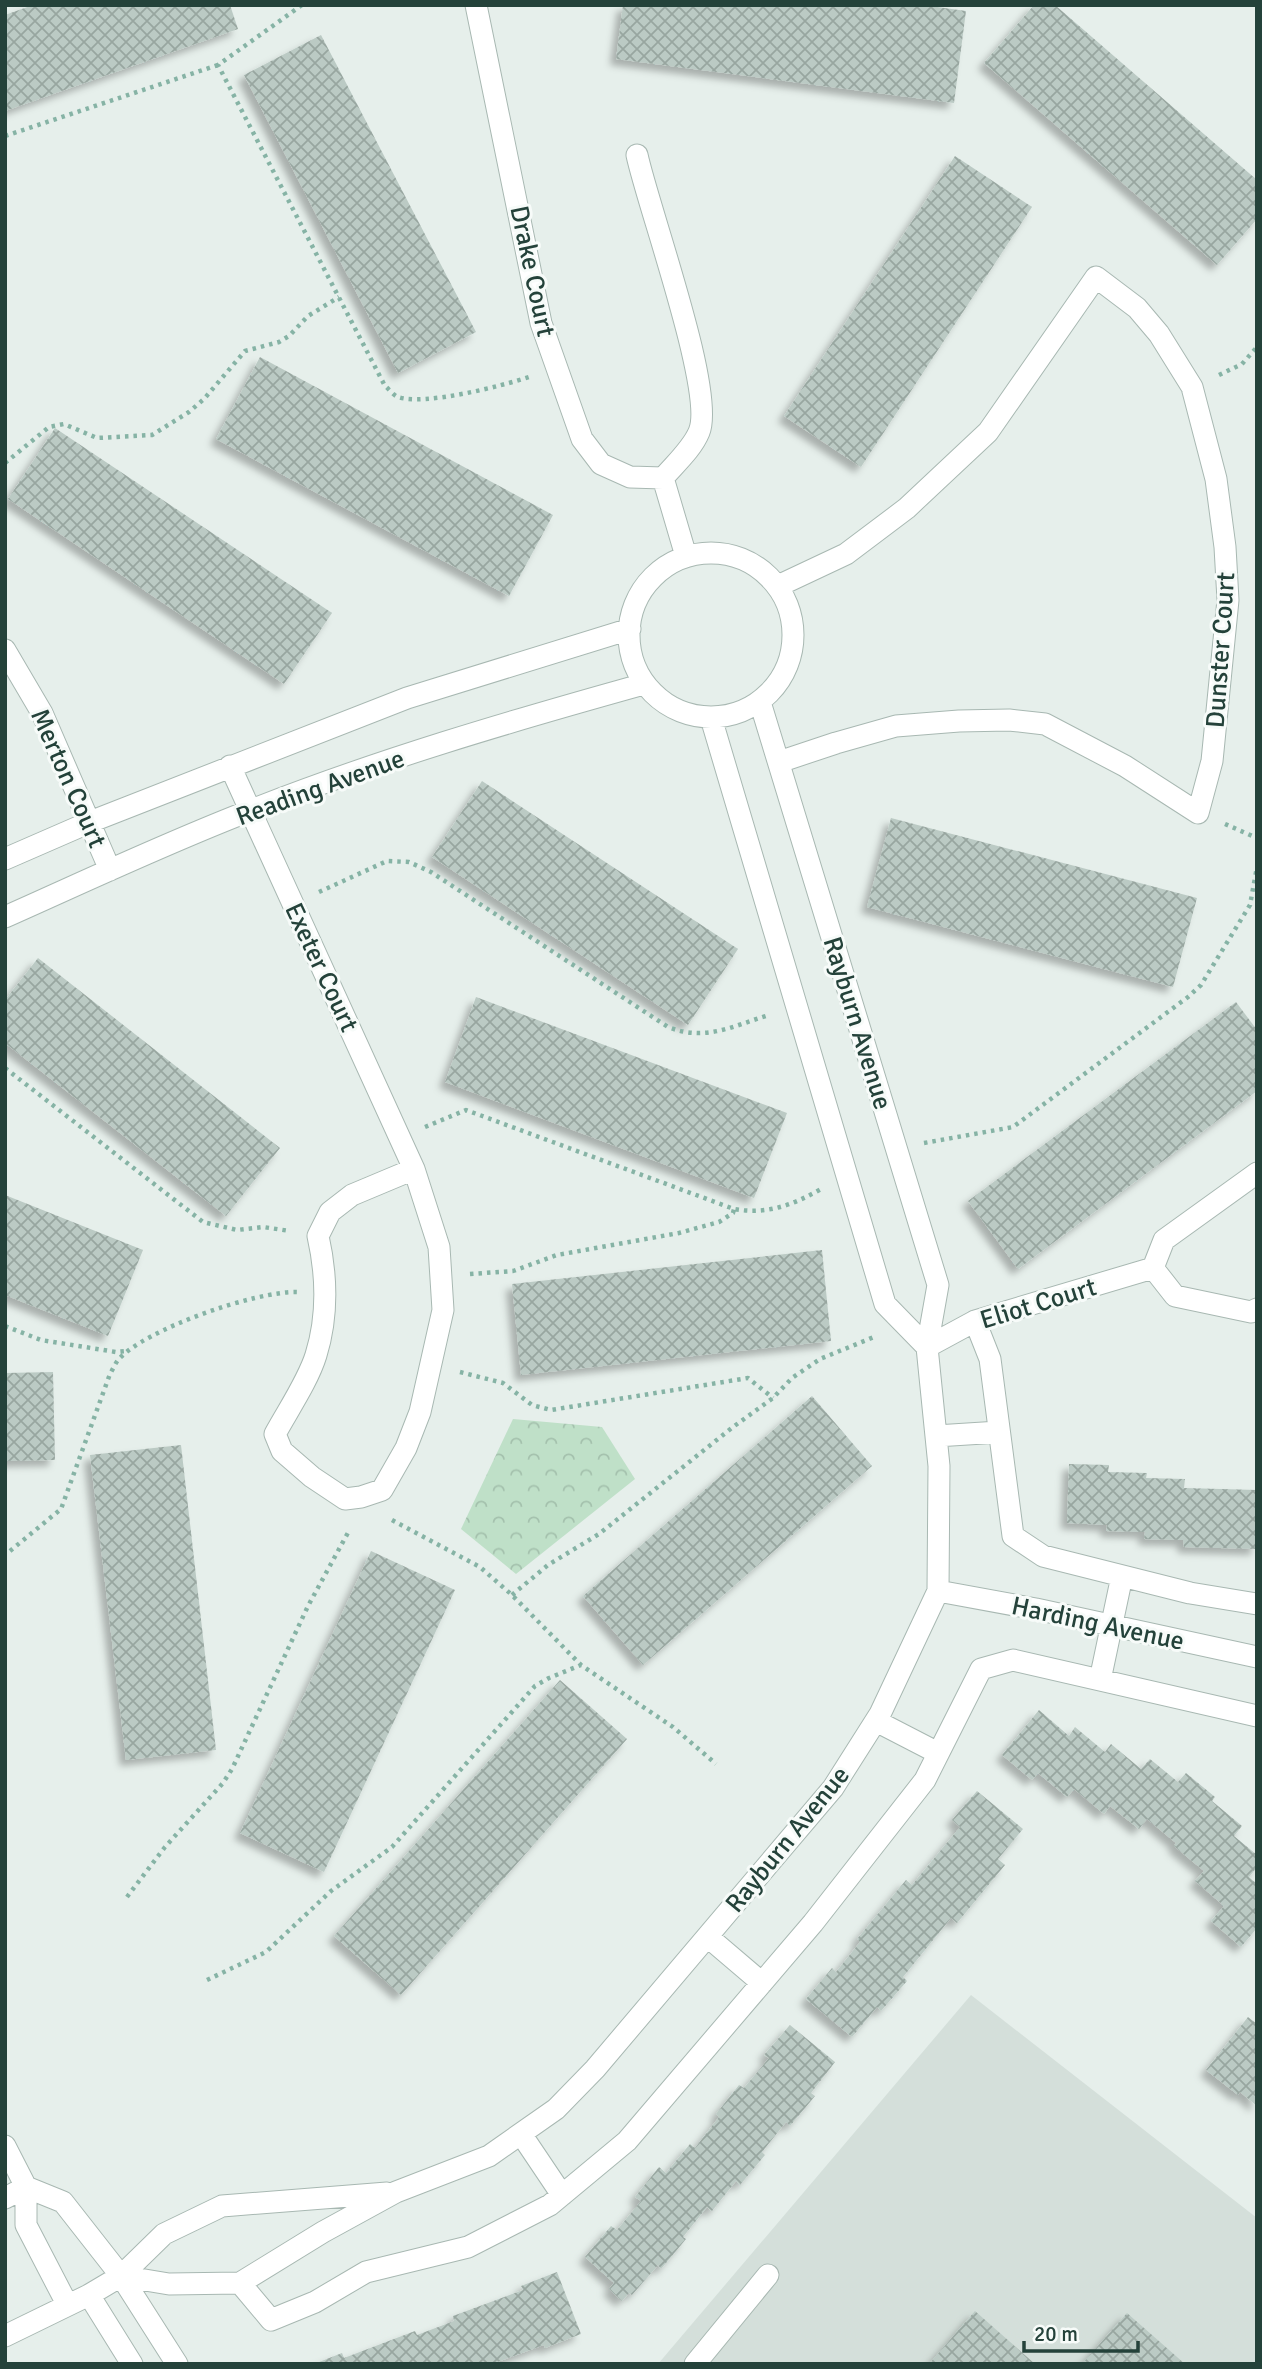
<svg xmlns="http://www.w3.org/2000/svg" width="1262" height="2369" viewBox="0 0 1262 2369" font-family="Signika,sans-serif">
<style>
.built{fill:#d4dfda}
.park{fill:url(#park-crowns)}
.building{fill:url(#building-cross-hatch);filter:url(#shadow)}
.lines{fill:none;stroke-linecap:round;stroke-linejoin:round}
.minor-casing{stroke:#a8b8b2;stroke-width:23}
.path{stroke:#86b3a5;stroke-width:4.5;stroke-dasharray:3.5 5;stroke-linecap:butt}
.minor{stroke:#fff;stroke-width:21}
.labels{text-anchor:middle;stroke-width:6;stroke-linejoin:round;paint-order:stroke}
.street-label{font-size:26px;fill:#24423a;stroke:#f7fbf9}
</style>
<defs>
<pattern id="park-crowns" width="20" height="18" patternUnits="userSpaceOnUse" patternTransform="scale(1.75)"><rect width="20" height="18" fill="#bfe0c8"/><path d="M2 6a3 3 0 1 1 6 0M12 15a3 3 0 1 1 6 0" fill="none" stroke="#a4c1ad"/></pattern>
<pattern id="building-cross-hatch" width="8" height="8" patternUnits="userSpaceOnUse" patternTransform="scale(1.75)"><rect width="8" height="8" fill="#bbcac4"/><path d="M0 0l8 8M0 8l8-8" fill="none" stroke="#98a6a0"/></pattern>
<filter id="shadow"><feDropShadow dx="-6" dy="6" stdDeviation="3.5" flood-color="#0004"/></filter>
</defs>
<rect width="100%" height="100%" fill="#e6efeb"/>
<path class="built" d="M971 1995 1257 2218V2364H658Z"/>
<path class="park" d="M513 1419 602 1427 635 1479 516 1574 461 1529Z"/>
<path class="building" d="M33 5H230L238 29 5 111V15Z
M623 5H923L966 11 954 103 616 59Z
M1034 5H1055L1257 180V219L1217 265 984 63Z
M321 35 476 332 398 373 244 75Z
M955 156 1032 207 861 467 784 416Z
M260 357 553 515 509 596 216 439Z
M55 428 332 613 284 684 8 499Z
M482 781 738 949 688 1025 432 857Z
M891 818 1197 898 1173 987 867 907Z
M38 958 280 1148 226 1216 5 1043V1000Z
M476 997 787 1113 754 1198 445 1082Z
M1236 1002 1257 1030V1091L1018 1269 968 1201Z
M5 1195 143 1250 108 1336 5 1295Z
M822 1250 831 1341 521 1375 512 1284Z
M53 1372 55 1460 5 1461V1373Z
M812 1396 872 1466 643 1665 583 1596Z
M181 1445 216 1750 126 1760 90 1455Z
M1069 1464 1109 1465 1108 1472 1147 1473 1146 1478 1185 1479 1184 1488 1257 1490V1549L1184 1547 1183 1540 1144 1539 1145 1532 1106 1531 1107 1525 1067 1523Z
M371 1551 455 1590 324 1872 240 1833Z
M560 1680 627 1739 401 1995 334 1936Z
M1039 1710 1069 1736 1075 1727 1105 1752 1111 1744 1141 1769 1150 1759 1178 1782 1186 1773 1215 1797 1212 1801 1242 1826 1234 1836 1257 1855V1867L1249 1877 1257 1884V1928L1241 1947 1211 1921 1224 1906 1195 1881 1204 1871 1174 1846 1176 1843 1147 1819 1139 1829 1110 1806 1104 1814 1074 1789 1067 1797 1038 1773 1032 1780 1002 1755Z
M977 1791 1023 1829 998 1859 1005 1865 957 1923 951 1918 903 1977 907 1981 881 2011 877 2007 852 2037 806 1999 832 1968 836 1972 860 1942 857 1939 906 1880 912 1885 960 1827 952 1820Z
M1248 2017 1257 2024V2106L1240 2092 1238 2095 1206 2070Z
M790 2025 835 2062 811 2093 815 2096 790 2126 786 2122 762 2152 765 2155 740 2185 736 2181 712 2211 707 2207 683 2237 686 2239 661 2269 658 2265 632 2295 629 2293 622 2301 609 2289 614 2283 585 2257 611 2226 617 2230 641 2201 635 2197 659 2167 666 2173 690 2144 695 2148 719 2117 716 2114 739 2085 744 2088 769 2058 764 2055Z
M557 2272 581 2334 545 2348 544 2345 492 2364H314L342 2353 344 2358 415 2331 417 2335 454 2321 453 2316 523 2290 521 2286Z
M975 2311 1035 2364H929Z
M1127 2313 1185 2364H1082Z"/>
<g class="lines">
<g class="minor-casing">
<path id="minor" d="M476 5 541 323 582 439 601 464 630 477 663 478
M637 155C648 207 716 393 699 432 692 449 675 464 663 478L686 556
M629 635a82 82 0 1 1 164 0a82 82 0 1 1-164 0Z
M778 586 846 554 907 508 988 432 1096 277 1137 308 1159 334 1192 387 1216 479 1225 547 1228 600 1212 761 1198 813 1125 766 1045 724 1009 720 959 721 896 726 836 743 779 762
M5 650 42 713 110 870
M711 718 885 1304 927 1347
M230 766 414 1169
M5 859 90 822 407 698 630 629
M5 917C86 881 166 843 249 811 378 760 511 721 644 684
M414 1169 439 1247 443 1310 420 1412 406 1448 382 1490 361 1497 345 1499 312 1477 282 1451 275 1434C288 1410 308 1381 316 1355 328 1316 327 1276 318 1236L330 1212 352 1195Z
M1153 1268 1164 1240 1257 1173
M1153 1268 1175 1296 1251 1312 1257 1309
M975 1321 990 1359 1013 1536 1043 1556 1190 1593 1257 1604
M927 1347 975 1321 1153 1268
M936 1436 999 1432
M938 1591 1036 1609 1257 1657
M1100 1680 1122 1576
M876 1721 938 1753
M708 1937 762 1983
M521 2134 562 2195
M5 2146 26 2187V2225L67 2304
M26 2187 63 2202 121 2276 177 2364
M5 2198 26 2187
M121 2276 169 2284 240 2283 323 2232 396 2192 489 2156 556 2109 595 2069 833 1788 880 1714 938 1591 939 1466 927 1347 938 1285 760 702
M240 2283 271 2320 315 2302 366 2272 468 2247 550 2205 627 2141 813 1923 925 1780 981 1669 1013 1660 1257 1716
M89 2295 132 2364
M5 2336 89 2295 121 2276 164 2234 222 2206 387 2193
M695 2364 768 2275"/>
</g>
<path class="path" d="M302 5 218 65 385 386C389 389 393 395 398 397 424 406 502 386 529 377
M5 136 218 65
M1219 375 1242 364 1257 347
M5 463 49 427 64 424 97 438 152 435 189 412 204 399 245 351 279 342 289 336 308 316 339 297
M1225 824 1257 838
M319 892 387 861 409 862 431 872 668 1027C706 1042 732 1026 769 1015
M5 1068 203 1222 237 1230 263 1227 290 1231
M425 1127 466 1110 734 1209C766 1215 793 1205 821 1189
M924 1143 1013 1127 1188 997 1201 985 1250 905 1257 867
M470 1274 513 1271 557 1255 679 1233 719 1222 733 1213 734 1209
M5 1326 41 1340 116 1352 127 1351
M460 1372 503 1383 532 1405 551 1410 748 1378 773 1398
M392 1520 480 1567 512 1595 581 1665 673 1727 716 1764
M10 1551 61 1509 110 1374C113 1369 115 1364 118 1360 145 1329 256 1291 297 1292
M512 1595 548 1565 599 1534 733 1427 773 1398 792 1378 820 1359 874 1337
M127 1897 165 1847 223 1783 232 1769 308 1606 350 1529
M207 1980 266 1952 331 1891 392 1847 535 1686 549 1678 581 1665"/>
<use href="#minor" class="minor"/>
</g>
<g class="labels">
<g class="street-label">
<text transform="translate(533 271) rotate(78)" y="9">Drake Court</text>
<text transform="translate(1220 650) rotate(-86)" y="9">Dunster Court</text>
<text transform="translate(69 778) rotate(66)" y="9">Merton Court</text>
<text transform="translate(320 787) rotate(-20)" y="9">Reading Avenue</text>
<text transform="translate(322 967) rotate(65)" y="9">Exeter Court</text>
<text transform="translate(858 1023) rotate(73)" y="9">Rayburn Avenue</text>
<text transform="translate(1038 1303) rotate(-17)" y="9">Eliot Court</text>
<text transform="translate(1098 1623) rotate(12)" y="9">Harding Avenue</text>
<text transform="translate(787 1839) rotate(-51)" y="9">Rayburn Avenue</text>
</g>
</g>
<rect width="1262" height="2369" fill="none" stroke="#24423a" stroke-width="14"/>
<path d="M1024 2341v10h114v-10" fill="none" stroke="#24423a" stroke-width="3.5"/>
<text x="1034" y="2341" font-size="21" fill="#24423a" stroke="#f7fbf9" stroke-width="5" paint-order="stroke">20 m</text>
</svg>
